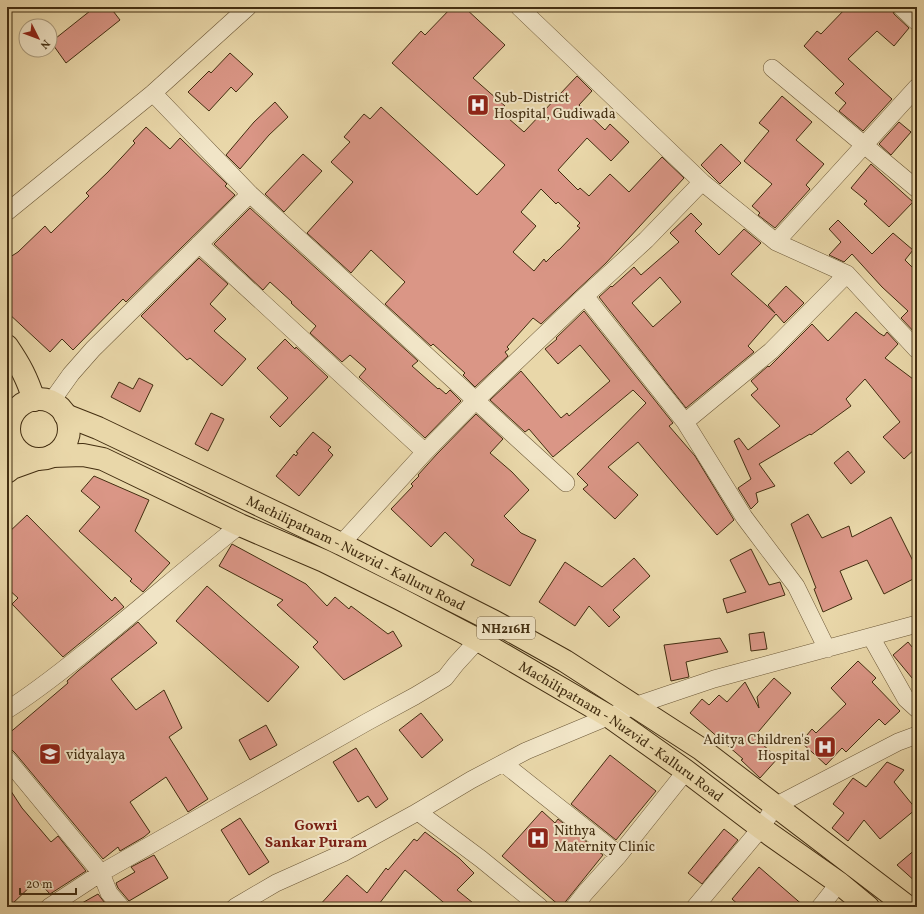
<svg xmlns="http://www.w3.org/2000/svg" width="924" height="914" viewBox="0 0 924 914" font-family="Vollkorn,serif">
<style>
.building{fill:#da9686;stroke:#432e11;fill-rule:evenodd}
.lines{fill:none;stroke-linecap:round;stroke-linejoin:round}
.street-casing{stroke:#6c5837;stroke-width:18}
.primary-casing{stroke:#432e11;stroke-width:24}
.highway-casing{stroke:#432e11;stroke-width:24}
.street{stroke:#f1e5c7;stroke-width:17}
.primary{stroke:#e9d7a9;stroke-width:22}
.highway{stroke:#e9d7a9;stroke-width:22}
.labels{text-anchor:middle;stroke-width:4;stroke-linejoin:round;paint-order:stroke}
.shield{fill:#f1e5c7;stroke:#776548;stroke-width:1}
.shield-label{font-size:13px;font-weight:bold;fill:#432e11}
.poi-label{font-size:14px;fill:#432e11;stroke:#f1e5c7;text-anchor:start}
.street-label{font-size:14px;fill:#432e11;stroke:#f1e5c7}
.neighbourhood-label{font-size:15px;font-weight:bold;fill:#7a1f14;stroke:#f1e5c7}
</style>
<rect width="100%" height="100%" fill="#e9d7a9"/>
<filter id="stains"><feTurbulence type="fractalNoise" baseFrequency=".005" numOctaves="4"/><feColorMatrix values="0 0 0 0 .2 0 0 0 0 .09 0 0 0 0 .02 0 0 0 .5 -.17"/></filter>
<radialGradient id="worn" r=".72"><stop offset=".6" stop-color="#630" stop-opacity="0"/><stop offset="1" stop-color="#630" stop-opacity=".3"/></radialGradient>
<path class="building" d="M95 7H110L120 20 66 63 51 42Z
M452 7H464L505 45 473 78 505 106 500 111 524 132 577 76 592 91 579 105 605 130 610 124 629 142 611 161 587 138 558 170 578 190 580 188 589 196 610 174 629 192 662 157 684 178 606 263 541 324 533 318 507 347 509 349 505 352 508 356 475 387 463 375 465 373 433 344 431 346 385 304 405 282 371 250 351 273 307 233 353 182 331 162 350 142 344 137 364 114 370 119 381 107 477 195 505 165 392 63 421 31 425 35ZM541 189 556 204 558 202 580 223 577 226 580 228 559 250H558L546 262 544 259 534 271 513 252 536 226 521 212Z
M847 7H891L894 14 909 28 894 46 877 31 848 59 892 99 863 131 839 111 846 103 835 93 844 84 804 46 817 31 821 34Z
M230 53 253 74 236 92 231 87 209 111 188 92 209 71 211 73Z
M782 96 812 122 796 140 824 164 806 185 810 189 775 228 758 215 760 213 752 206 772 184 744 161 769 131 759 123Z
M275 102 288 117 269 135 240 169 226 155 254 122Z
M899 122 911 132 891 155 879 144Z
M146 127 170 149 180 138 227 184 225 186 235 195 126 302 123 299 73 350 62 339 50 352 7 312V259L18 252 45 226 51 233 89 196 86 193 108 172 135 143 133 141Z
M721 144 741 163 720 184 701 165Z
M303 154 322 171 284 212 265 194Z
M871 164 913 202 889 227 864 204 867 201 851 188Z
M250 208 418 361 412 366 438 389 439 388 446 394 450 390 461 401 425 438 359 377 366 369 350 355 342 362 310 333 316 326 291 303 292 302 270 282 263 290 214 244Z
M691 213 702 224 695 231 719 255 744 229 761 243 731 274 775 313 768 305 786 286 804 303 784 323 776 314 748 346 754 352 686 408 599 297 611 286 612 287 634 267 641 275 679 242 670 233ZM660 277 681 302 653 327 632 303Z
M838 220 872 254 893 233 913 250 905 260 917 272V335L901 318 908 311 882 287 852 254 844 262 829 255 841 242 829 229Z
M199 258 228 284 210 304 226 319 214 331 246 359 222 386 190 358 187 360 141 316Z
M584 311 673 423 669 426 695 456 734 520 717 535 638 442 608 467 638 495 615 519 583 489 588 485 577 474 646 403 633 390 553 457 529 429 525 432 490 400 521 371 561 418 567 413 569 416 610 381 580 345 558 364 545 349 557 339 556 338Z
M856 312 879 333 884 336 887 332 898 344 885 358 917 382V447L904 459 883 437 900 422 865 379 846 399 851 406 811 435 810 434 759 464 775 486 756 493 758 502 751 509 738 488 751 479 734 441 739 438 748 450 780 426 751 395 758 389 751 381 768 366 769 367 812 324 828 341Z
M285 339 295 349 296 347 328 377 280 427 270 417 288 398 257 368Z
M139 378 153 385 140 412 111 397 119 382 133 389Z
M211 413 224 419 208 451 195 444Z
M476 414 503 439 490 453 512 472 529 490 504 516 521 533 536 540 510 586 471 565 474 560 445 532 431 547 391 509 413 486 411 484 419 476 418 475 437 454Z
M313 432 331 447 328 450 333 455 299 496 276 476 294 454 296 456 298 453 296 452Z
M848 451 865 472 851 484 834 463Z
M94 476 149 500 135 531 170 563 143 592 130 581 132 579 79 531 100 507 81 491Z
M808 514 822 538 849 526 852 537 891 517 917 569V577L884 594 867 560 840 571 852 599 823 612 814 589 816 588 791 524Z
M27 515 112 601 115 597 124 607 63 657 12 604 18 598 7 588V534Z
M232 544 306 584 327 606 335 597 349 609 351 606 388 634 393 631 402 646 344 680 313 647 318 642 277 605 283 600 219 566Z
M751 549 769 585 780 582 785 595 727 613 723 599 746 592 730 560Z
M634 558 650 576 613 610 620 617 609 627 589 606 575 626 539 602 565 562 602 587Z
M207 586 299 667 268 702 176 621Z
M138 622 157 643 111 679 136 710 164 690 182 728 169 737 208 799 188 812 166 777 130 802 150 832 144 837 120 851 118 847 103 859 15 753 7 745V735L68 683 67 681 78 671Z
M764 632 767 649 751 651 749 634Z
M720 638 728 652 686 662 689 677 671 681 664 645Z
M908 642 917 653V684L893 655Z
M858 661 876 678 872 682 900 711 885 725 879 719 846 752 842 748 826 765 801 742 812 729 816 733 846 704 831 688Z
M774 678 791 693 754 737 778 758 760 778 741 760 743 759 690 713 702 699 709 705 719 695 727 702 745 682 759 708 757 697Z
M421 713 443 740 422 758 399 730Z
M266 725 277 745 250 760 239 740Z
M356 748 388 799 376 808 368 796 358 802 333 762Z
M610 755 656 791 616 840 571 804Z
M887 762 904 770 894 782 916 809 880 839 864 820 848 841 832 828 844 813 833 804 853 778 866 787Z
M7 785 22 808 51 842 58 836 86 871 50 894 37 880 9 907H7Z
M542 811 555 823 558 819 603 855 566 901 563 907H561L502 856Z
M240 818 269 862 249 875 221 830Z
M724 829 738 840 702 884 688 873Z
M425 832 459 858 474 873 457 890 478 907H449L405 870 379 904 382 907H318L347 875 367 893 386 868 388 870 414 839 417 841Z
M917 848V883L897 865Z
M154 855 168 878 129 901 118 888 116 883 135 872 131 867Z
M759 867 805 907H741L732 899Z
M98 894 108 907H75Z"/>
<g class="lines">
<g class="street-casing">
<path id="street" d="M519 7 702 182 776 242 847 274 917 350
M901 7 917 22
M772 68 917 189
M153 93 250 194 566 483
M7 212 153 93 248 7
M776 242 917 87
M199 244 425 452
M585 296 685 422 744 517 796 586 827 649
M51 402 71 374 93 349 250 194
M685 422 771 351 847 274
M341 544 425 452 476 400 585 296 646 240 702 182
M871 637 906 699 917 709
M7 710C34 693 58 674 83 654 136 612 187 567 240 525
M7 759 101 873 109 893 121 907
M503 763 619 855
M418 812 481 859 540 907
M49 907 101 873 367 722 415 696 445 678 456 664 478 640
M235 907 276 883 343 853 414 814 471 780 526 751 634 706 714 679 917 624
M574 907 585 893 619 855 686 771
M695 907 761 828 775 806 898 742 917 735
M820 907 839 883"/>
</g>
<g class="primary-casing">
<path id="primary" d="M7 346C20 365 27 378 34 400"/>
</g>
<g class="highway-casing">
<g id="highway">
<circle cx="39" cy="429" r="30"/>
<path id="s1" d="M65 415 98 428 341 544 495 622 565 661 701 749 908 907"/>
<path id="s2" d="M52 456 83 455 103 459 240 525 324 561 400 599 478 640 610 717 686 771 761 828 839 883 868 907"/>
<path d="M7 472 12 468 37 459"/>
</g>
</g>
<use href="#street" class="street"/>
<use href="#primary" class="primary"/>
<use href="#highway" class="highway"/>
</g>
<defs>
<g id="hospital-square" transform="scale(1.15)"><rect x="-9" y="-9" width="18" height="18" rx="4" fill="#8f2418" stroke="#f1e5c7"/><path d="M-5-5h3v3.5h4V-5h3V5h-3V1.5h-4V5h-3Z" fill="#fff"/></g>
<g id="university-square" transform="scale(1.15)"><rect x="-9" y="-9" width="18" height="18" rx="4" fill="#8f2418" stroke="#f1e5c7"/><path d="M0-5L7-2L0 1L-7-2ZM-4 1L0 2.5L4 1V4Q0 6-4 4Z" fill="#fff"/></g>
</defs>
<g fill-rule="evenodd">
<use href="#hospital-square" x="478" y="105"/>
<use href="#hospital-square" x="825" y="747"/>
<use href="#university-square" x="50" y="754"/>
<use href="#hospital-square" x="538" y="838"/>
</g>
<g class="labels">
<rect class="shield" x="477" y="617" width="58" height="22" rx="3"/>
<g class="shield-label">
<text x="506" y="633">NH216H</text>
</g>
<g class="poi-label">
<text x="494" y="102">Sub-District<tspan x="494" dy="16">Hospital, Gudiwada</tspan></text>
<text x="810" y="744" text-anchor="end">Aditya Children's<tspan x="810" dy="16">Hospital</tspan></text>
<text x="66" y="759">vidyalaya</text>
<text x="554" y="835">Nithya<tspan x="554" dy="16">Maternity Clinic</tspan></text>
</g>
<g class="street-label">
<text dy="5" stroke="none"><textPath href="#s1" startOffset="322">Machilipatnam - Nuzvid - Kalluru Road</textPath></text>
<text dy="5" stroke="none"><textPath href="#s2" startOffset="638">Machilipatnam - Nuzvid - Kalluru Road</textPath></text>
</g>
<g class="neighbourhood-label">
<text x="316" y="830">Gowri<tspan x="316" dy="17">Sankar Puram</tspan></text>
</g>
</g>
<rect width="924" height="914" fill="none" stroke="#e9d7a9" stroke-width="24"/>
<rect x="8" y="8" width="908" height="898" fill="none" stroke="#432e11" stroke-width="2"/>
<rect x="12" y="12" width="900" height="890" fill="none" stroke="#432e11"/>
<g transform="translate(38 38) rotate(132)"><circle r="19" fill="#f1e5c7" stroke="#ab9c7e"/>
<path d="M0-3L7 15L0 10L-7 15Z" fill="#8f2418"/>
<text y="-6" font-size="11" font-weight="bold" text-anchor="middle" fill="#432e11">N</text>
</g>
<path d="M20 888v6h56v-6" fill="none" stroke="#432e11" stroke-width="2"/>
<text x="26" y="888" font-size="12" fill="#432e11" stroke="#f1e5c7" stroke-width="3" paint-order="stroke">20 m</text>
<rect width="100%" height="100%" filter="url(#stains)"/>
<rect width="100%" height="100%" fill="url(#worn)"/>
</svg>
